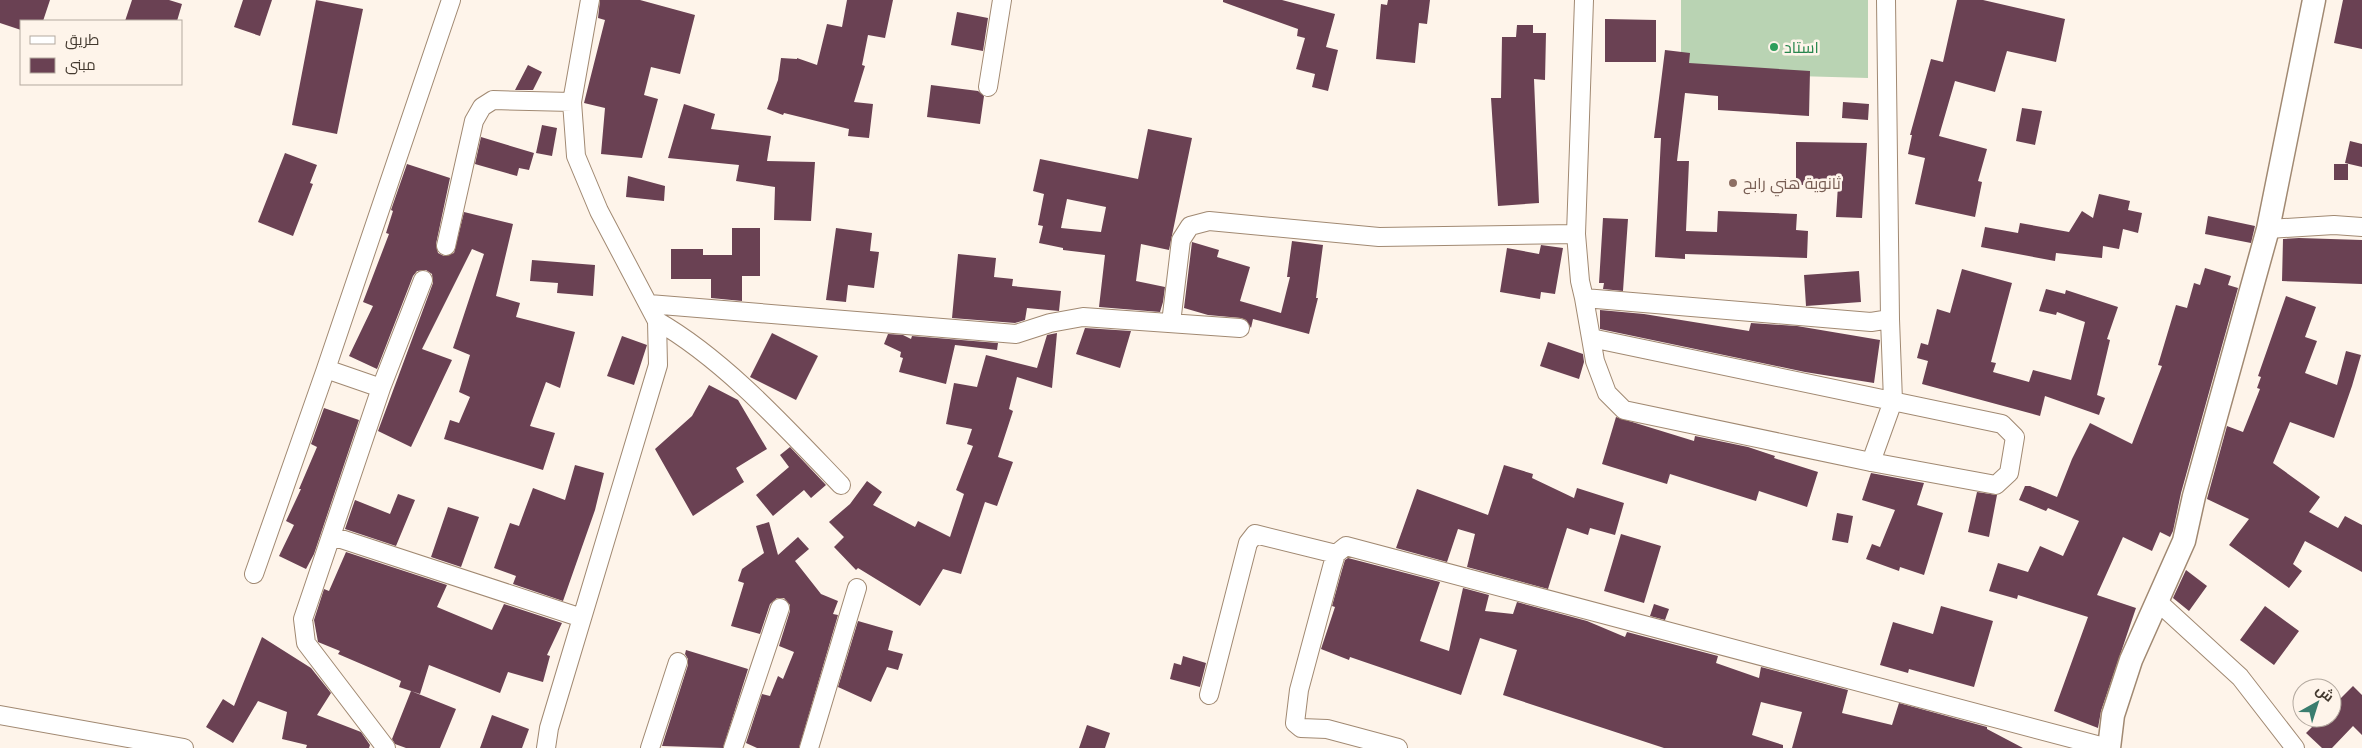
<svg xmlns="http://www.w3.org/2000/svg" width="2362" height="748" viewBox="0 0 2362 748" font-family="'Varela Round',Cairo,sans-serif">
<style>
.garden{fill:#b9d3b3}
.building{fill:#6a4153;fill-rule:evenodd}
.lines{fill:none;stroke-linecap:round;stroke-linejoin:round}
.minor-casing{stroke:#a18972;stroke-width:20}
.tertiary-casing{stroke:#a18972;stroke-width:25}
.minor{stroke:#fff;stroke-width:18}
.tertiary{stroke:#fff;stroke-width:22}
.leisure-dot{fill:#2e9e5b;stroke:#fef4ea;stroke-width:2}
.education-dot{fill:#8d6e63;stroke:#fef4ea;stroke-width:2}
.labels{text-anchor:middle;stroke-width:5;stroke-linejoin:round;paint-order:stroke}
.leisure-label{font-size:16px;fill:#27864d;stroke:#fef4ea;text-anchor:start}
.education-label{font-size:16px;fill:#785e54;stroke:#fef4ea;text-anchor:start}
</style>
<rect width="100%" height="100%" fill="#fef4ea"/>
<path class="garden" d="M1681 0H1868V78L1681 73Z"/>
<path class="building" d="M0 0H50L43 21H21V30L0 23Z
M132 0H169L182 4 177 21H125Z
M243 0H272L260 36 234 27Z
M316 0 363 9 337 134 292 125Z
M600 0H640L695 15 680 74 651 67 644 95 658 99 642 158 601 154 605 108 584 103 605 20 598 18Z
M847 0H893L885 38 868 35 862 65 865 66 854 102 873 104 869 138 848 136 849 129 784 113 783 115 767 109 778 80 781 58 797 59V58L817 65 827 24 842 27Z
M1223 0H1282L1335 14 1326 47 1338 50 1328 91 1312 87 1315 74 1296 69 1305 38 1297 36 1298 29 1223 2Z
M1388 0H1430L1427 24 1419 23 1415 63 1376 59 1381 4 1387 5Z
M1957 0H1983L2065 19 2056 62 2007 51 1995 92 1955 81 1939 136 1987 149 1978 181 1982 182 1975 217 1915 204 1925 158 1908 154 1912 135H1910L1931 59 1943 62Z
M2343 0H2362V49L2334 43Z
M957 12 988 18 983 51 951 45Z
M1605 19 1656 20V62H1605Z
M1517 25H1533V33H1546L1545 80 1534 79 1539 203 1498 206 1491 98H1501L1502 37H1516Z
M1665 50 1690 53 1689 63 1810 71 1809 116 1718 110V96L1685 93 1677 161H1689L1686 231 1717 232 1718 211 1797 214 1796 230 1808 231 1807 258 1685 254V259L1655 257 1661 138H1654Z
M528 65 542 72 533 90H515Z
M931 85 978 91 984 96 980 124 927 117Z
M1843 102 1869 104 1868 120 1842 118Z
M684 104 715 114 711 129 771 136 767 161 815 162 811 221 774 220 775 187 736 181 739 165 668 158Z
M2022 108 2042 111 2035 145 2016 141Z
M542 125 557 128 552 156 536 153Z
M1148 129 1192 138 1169 250 1141 244 1136 281 1165 287 1163 302 1160 312 1099 307 1105 255 1063 250V248L1039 243 1043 226 1038 225 1044 194 1033 191 1040 159 1138 179ZM1067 199 1106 207 1101 232 1061 228Z
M481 137 534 153 529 170 519 168 517 176 475 164Z
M2350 141 2362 144V167L2345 163Z
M1796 142 1867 143 1862 218 1836 217 1838 185H1796Z
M285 153 317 165 310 183 313 184 293 236 258 222Z
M407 164 450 178 436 244 438 253 444 256 454 253 464 212 513 224 496 296 520 303 516 317 575 332 560 388 546 382 530 426 555 433 543 470 444 439 450 420 459 423 470 397 459 392 470 355 453 348 484 254 472 249 422 349 452 360 411 447 378 431 433 283 432 274 426 270 417 271 413 276 377 369 349 356 373 306 363 302 389 234 386 233 393 211 391 210Z
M2334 164H2348V180H2334Z
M628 176 665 186 664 201 626 197Z
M2099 194 2130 201 2128 210 2142 213 2138 233 2123 229 2119 249 2103 246 2102 258 2056 253 2055 261 1981 247 1985 227 2018 233 2020 223 2069 232 2082 211 2093 218Z
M2208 216 2255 226 2251 243 2205 234Z
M1603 218 1628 219 1623 291 1603 289 1604 283H1599Z
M732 228H760V276H742V301L711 298V279H671V249H703V255H732Z
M836 228 872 233 870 251 879 252 874 288 848 285 846 302 826 300Z
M2299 238 2362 240V284L2282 281 2283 239Z
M1292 241 1323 245 1316 298H1318L1309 334 1253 319 1251 328 1246 320 1241 318 1208 315 1184 308 1192 242 1219 250 1217 257 1250 267 1240 301 1281 313 1290 277H1287Z
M1541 245 1563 248 1555 294 1541 292 1540 299 1500 292 1507 248 1539 254Z
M958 254 996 258 994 277 1013 279 1012 286 1061 291 1059 311 1027 308 1025 320 1015 323 952 318Z
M532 260 595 265 593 296 557 293 558 283 530 281Z
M2205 268 2231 276 2228 285 2238 288 2181 493 2173 531 2170 537 2160 532 2152 551 2123 537 2097 595 2136 608 2101 711 2098 728 2054 711 2088 617 2018 595 2017 599 1989 591 1998 563 2028 572 2040 546 2063 556 2079 521 2048 508 2046 511 2019 500 2025 486H2030L2057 497 2072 459 2090 423 2132 444 2162 366 2158 365 2176 305 2187 308 2194 283 2200 285Z
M1962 269 2012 283 1991 362 1996 363 1993 372 2029 382 2033 370 2071 380 2085 322 2057 312 2056 315 2039 311 2046 289 2065 294 2066 290 2118 307 2107 339 2110 340 2097 395 2105 398 2099 415 2045 396 2040 416 1922 384 1928 361 1917 358 1921 343 1928 345 1937 309 1950 313Z
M1859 271 1861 302 1806 306 1804 275Z
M2286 296 2316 307 2305 337 2317 341 2305 373 2337 385 2346 351 2361 355 2352 386 2334 438 2290 422 2273 463 2320 497 2309 512 2338 528 2345 516 2362 525V572L2305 541 2293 564 2302 571 2289 588 2229 545 2249 519 2207 499 2227 426 2243 432 2260 389 2257 388 2261 377 2258 376Z
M1600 310 1644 314 1749 331 1751 323 1797 326 1880 340 1874 383 1805 372 1600 329Z
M1085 328 1131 331 1120 368 1076 354Z
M772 333 818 356 796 400 750 377Z
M1057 333 1052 388 1017 377 1009 409 1013 411 998 457 1013 462 997 506 985 502 961 574 943 569 920 606 858 568 856 570 834 547 844 537 829 522 850 504 867 481 882 492 873 505 915 527 918 521 950 537 964 494 956 490 973 446 967 444 972 429 946 424 954 383 977 387 986 355 1037 368 1047 335Z
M888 334 903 335 911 339 912 336 998 343 997 350 955 345 946 384 899 372 903 358 900 357 901 352 884 344Z
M622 336 647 345 634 385 607 376Z
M1548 342 1583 354 1584 362 1579 379 1540 366Z
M709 385 738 400 767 449 736 468 744 482 693 516 655 449 692 416Z
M324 408 359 420 314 554 306 569 279 556 294 525 286 521 301 489H299L317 447 311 444Z
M1616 417 1694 441 1695 436 1748 447 1775 456 1774 458 1818 472 1807 507 1759 491 1756 501 1670 474 1667 484 1602 464Z
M790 447 826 485 811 498 804 490 773 516 756 495 789 467 780 455Z
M575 465 604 473 595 510 563 601 513 584 516 576 494 568 510 523 519 526 533 488 565 500Z
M1504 465 1533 474 1532 478 1574 498 1577 488 1624 503 1615 535 1590 528 1588 535 1567 528 1548 589 1467 567 1475 534 1458 529 1447 562 1396 548 1417 489 1488 515Z
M1871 473 1924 483 1917 505 1943 513 1924 575 1900 567 1899 571 1866 559 1872 544 1880 547 1895 510 1862 500Z
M1977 492 1997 495 1989 537 1968 532Z
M398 494 415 500 396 546 345 529 355 500 390 514Z
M448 507 479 517 461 567 431 557Z
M1837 513 1853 516 1848 543 1832 540Z
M769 522 778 555 798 537 809 549 795 561 821 594 838 601 833 614 838 615 799 748H757L746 743 762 694 770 696 778 676 783 679 794 652 779 646 790 611V605L784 598H777L770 604 760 634 731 626 744 583 738 581 742 569 764 553 756 526Z
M1621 534 1661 546 1644 603 1604 591Z
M346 552 447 585 437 607 492 630 504 604 562 623 547 655 550 656 543 682 508 672 500 693 429 665 420 694 399 687 401 681 338 654 340 651 318 642 314 620 324 589 329 591Z
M1348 558 1440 582 1420 641 1449 651 1463 588 1489 595 1485 611 1513 614 1517 602 1587 621 1625 637 1627 632 1718 656 1716 663 1759 678 1761 667 1848 690 1842 713 1892 725 1899 703 1987 727V729L2023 748H1792L1802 712 1761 702 1752 735 1783 745V748H1664L1503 695 1517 650 1480 638 1461 695 1350 657 1349 660 1321 649 1335 607 1332 606 1342 570 1345 560Z
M2186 570 2207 586 2189 611 2173 598Z
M1654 604 1669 609 1665 620 1650 616Z
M1941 606 1993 621 1974 687 1909 669 1908 673 1880 665 1893 622 1933 634Z
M2265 606 2299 631 2274 665 2240 640Z
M858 621 893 631 888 650 903 654 898 670 887 667 871 702 838 687Z
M262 637 311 668 331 693 317 715 361 732 370 745 369 748H306L307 745 282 739 287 712 258 701 233 743 206 727 223 699 234 706Z
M686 650 748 669 723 748 662 746 688 665V659L685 654Z
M1183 656 1206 663 1200 687 1170 679 1174 663 1181 665Z
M2353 686 2362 695V735L2353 726 2332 748H2322L2306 733 2321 718H2332V707Z
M411 691 456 709 440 748H406L395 744 392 739Z
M492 715 529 729 522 748H480Z
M1087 725 1110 733 1105 748H1079Z"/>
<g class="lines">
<g class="minor-casing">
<path id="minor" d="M1584 0 1576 234 1580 281 1584 298 1871 322 1890 319 1886 0
M988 87 1002 0
M2268 229 2334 225 2362 227
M446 246 474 121 482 107 493 100 572 102
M1584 298 1595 361 1607 393 1624 410 1871 462 1996 485 2009 473 2015 437 2002 424 1591 338
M649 304 1016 334 1050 323 1083 317 1240 328
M657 321C725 360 787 429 841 485
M1171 323 1181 240 1190 226 1209 221 1379 237 1576 234
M381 388 326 369 451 0
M1871 462 1893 401 1890 319
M332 536 582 618
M254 574 326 369
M2157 601 2240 677 2295 748
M1209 695 1248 543 1255 534 1336 554
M0 715 184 748
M386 748 306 643 303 619 381 388 423 280
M546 748 549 728 658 365 657 321 599 211 576 156 572 102 590 0
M650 748 678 662
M733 748 780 608
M809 748 857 588
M1398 748 1327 729 1301 728 1295 723 1299 690 1332 567 1336 554 1346 546 2108 748"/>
</g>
<g class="tertiary-casing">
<path id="tertiary" d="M2109 748 2113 715 2131 660 2184 541 2194 496 2268 229 2314 0"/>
</g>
<use href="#minor" class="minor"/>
<use href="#tertiary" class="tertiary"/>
</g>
<circle class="leisure-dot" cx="1774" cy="47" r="5"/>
<circle class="education-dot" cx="1733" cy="183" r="5"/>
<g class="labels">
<g class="leisure-label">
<text x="1784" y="53">استاد</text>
</g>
<g class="education-label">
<text x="1743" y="189">ثانوية هني رابح</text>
</g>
</g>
<rect x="20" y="20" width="162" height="65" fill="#fef4ea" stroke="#b3a99f"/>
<rect x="30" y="36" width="25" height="8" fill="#ffffff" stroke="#b3a99f"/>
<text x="65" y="45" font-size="15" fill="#43392f">طريق</text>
<rect x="30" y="58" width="25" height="15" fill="#6a4153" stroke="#b3a99f"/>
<text x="65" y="70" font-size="15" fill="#43392f">مبنى</text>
<g transform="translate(2317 703) rotate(39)"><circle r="24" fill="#fef4ea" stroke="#b3a99f"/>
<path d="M0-4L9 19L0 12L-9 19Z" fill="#3a7d6e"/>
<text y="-8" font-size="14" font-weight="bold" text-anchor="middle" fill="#43392f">ش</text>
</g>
</svg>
